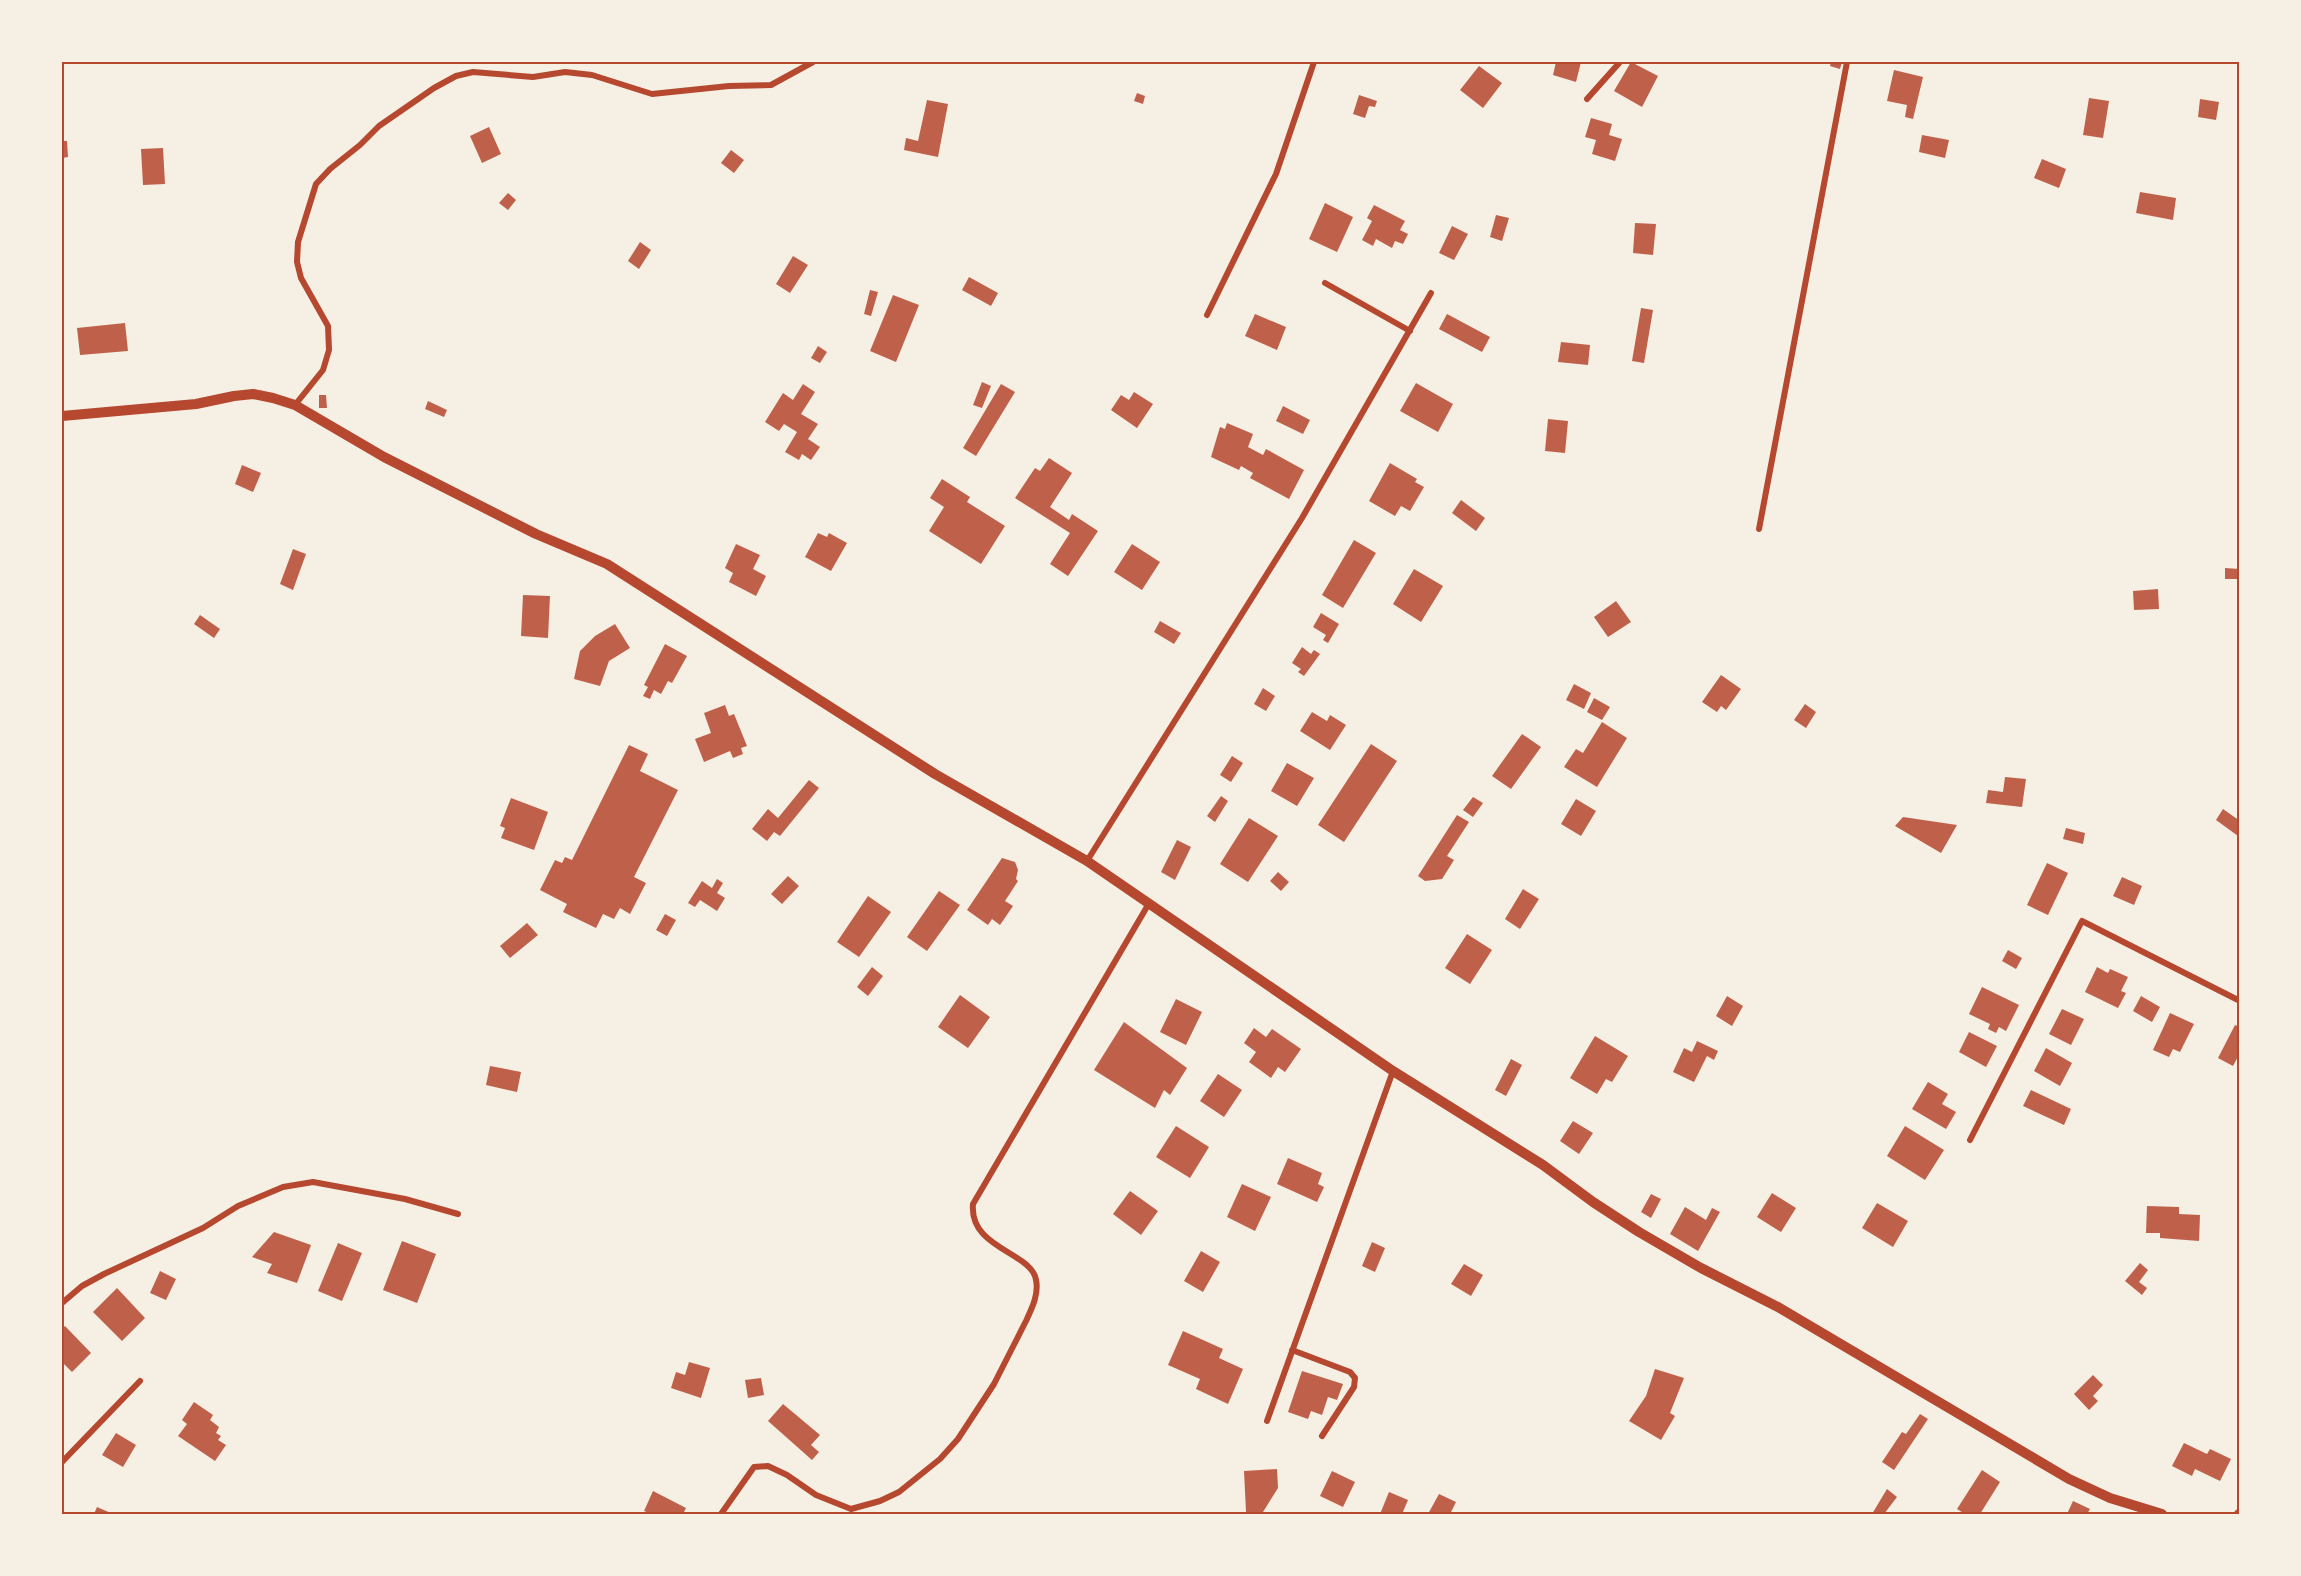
<svg xmlns="http://www.w3.org/2000/svg" width="2301" height="1576" viewBox="0 0 2301 1576" font-family="'Exo 2',sans-serif">
<style>
.building{fill:#bf614a}
.lines{fill:none;stroke-linecap:round;stroke-linejoin:round}
.minor{stroke:#b5482f;stroke-width:6}
.tertiary{stroke:#b5482f;stroke-width:10}
.neatline{fill:none;stroke:#b5482f;stroke-width:2}
</style>
<rect width="100%" height="100%" fill="#f6efe4"/>
<path class="building" d="M1556 62H1581L1576 82 1553 75Z
M1631 62 1658 76 1642 107 1614 91Z
M1831 62H1842L1840 69 1830 66Z
M1479 66 1502 83 1483 108 1460 90Z
M1894 70 1923 77 1913 119 1905 117 1907 105 1887 101Z
M1137 93 1145 96 1143 104 1134 101Z
M1359 95 1377 101 1375 107 1369 106 1365 118 1353 114Z
M2089 98 2109 101 2103 138 2083 135Z
M2200 99 2219 102 2216 120 2198 117Z
M927 100 948 104 938 157 904 150 906 138 918 141Z
M1591 118 1612 124 1609 135 1622 139 1615 161 1592 154 1596 140 1585 137Z
M489 127 501 154 482 163 470 136Z
M1922 135 1949 140 1945 158 1919 152Z
M62 141H67L68 157 62 158Z
M163 148 165 184 143 185 141 149Z
M731 150 744 160 734 173 721 163Z
M2042 159 2066 169 2059 188 2034 178Z
M2140 192 2176 198 2173 220 2136 213Z
M508 193 516 200 508 210 499 203Z
M1325 203 1353 217 1337 252 1309 239Z
M1374 205 1405 221 1400 230 1408 234 1403 244 1395 241 1392 248 1376 239 1373 246 1362 240 1372 221 1367 218Z
M1496 215 1509 218 1502 241 1490 237Z
M1635 223 1656 224 1653 255 1633 253Z
M1452 226 1468 234 1454 260 1439 253Z
M640 242 651 250 639 269 628 261Z
M793 256 808 265 790 293 776 284Z
M969 277 998 293 991 306 962 290Z
M870 290 878 292 871 316 864 314Z
M893 295 919 305 896 362 870 351Z
M1641 308 1653 310 1644 363 1632 361Z
M1255 314 1286 327 1277 350 1245 336Z
M1447 314 1490 337 1482 352 1439 329Z
M125 323 128 351 80 355 77 328Z
M1561 342 1590 345 1588 365 1558 362Z
M818 346 827 352 820 363 811 358Z
M982 382 991 386 982 408 973 405Z
M1416 383 1453 404 1438 432 1400 411Z
M803 384 815 392 801 414 818 424 808 439 820 447 811 460 802 454 799 460 785 452 797 432 784 424 779 431 765 422 783 393 793 400Z
M1001 384 1015 392 976 456 963 448Z
M1134 392 1153 404 1137 428 1111 410 1121 395 1129 400Z
M319 395H326L327 408H319Z
M428 401 447 410 444 417 425 409Z
M1283 406 1310 420 1303 434 1276 421Z
M1548 419 1568 421 1565 453 1545 451Z
M1227 423 1253 434 1248 447 1263 455 1266 449 1304 470 1289 499 1250 478 1253 473 1241 466 1239 470 1211 457 1220 427 1225 429Z
M1049 458 1072 473 1050 507 1069 520 1072 514 1098 531 1068 576 1050 564 1070 533 1015 498 1035 468 1040 471Z
M1390 463 1417 479 1415 482 1424 487 1410 511 1401 506 1395 516 1369 501Z
M242 465 261 473 253 492 235 484Z
M942 479 970 497 967 502 1005 526 981 564 929 531 944 507 930 498Z
M1461 500 1485 518 1476 531 1452 513Z
M818 533 827 537 829 533 847 543 831 571 805 557Z
M1354 540 1376 553 1343 608 1322 595Z
M736 544 760 555 753 569 766 576 756 596 729 582 733 573 725 568Z
M1132 544 1160 562 1142 590 1114 572Z
M293 549 306 554 293 590 280 584Z
M2225 568 2240 569V579H2225Z
M1414 569 1443 586 1421 622 1393 604Z
M2158 589 2159 609 2134 610 2133 591Z
M523 595 550 596 548 638 521 636Z
M1616 601 1631 622 1608 637 1594 617Z
M1321 613 1339 624 1328 643 1323 640 1326 635 1313 627Z
M200 615 220 629 214 638 194 624Z
M1160 621 1181 633 1174 644 1154 632Z
M615 624 630 648 609 661 600 686 574 679 580 651 595 636Z
M665 644 687 656 672 683 668 681 661 694 654 690 650 699 643 696 648 687 644 685Z
M1302 647 1311 654 1314 650 1320 654 1304 676 1298 672 1301 669 1292 663Z
M1721 675 1741 689 1726 710 1721 706 1717 712 1702 702Z
M1574 684 1591 693 1584 709 1566 700Z
M1263 688 1275 696 1266 711 1254 704Z
M1594 698 1610 707 1602 720 1587 712Z
M1805 704 1816 712 1806 728 1794 720Z
M725 705 729 716 734 714 747 746 741 748 743 754 733 758 730 751 704 762 695 739 711 733 704 713Z
M1312 712 1327 721 1330 715 1346 725 1330 750 1300 731Z
M1602 722 1627 738 1597 787 1564 767 1576 749 1583 753Z
M1522 734 1541 747 1511 789 1492 776Z
M1371 744 1397 761 1344 842 1318 825Z
M629 745 648 754 640 771 678 790 634 877 646 883 630 914 620 908 614 919 603 914 596 928 563 912 567 904 540 890 555 860 562 863 565 857 572 860Z
M1232 756 1243 763 1231 782 1220 775Z
M1287 763 1314 778 1297 806 1271 791Z
M2005 777 2026 779 2022 807 1986 803 1988 790 2003 792Z
M809 780 819 788 780 836 774 832 767 841 752 829 768 809 778 818Z
M1221 796 1228 801 1215 822 1207 816Z
M1473 797 1483 803 1473 817 1463 810Z
M511 798 548 812 534 850 501 838 505 828 500 826Z
M1576 799 1596 811 1581 836 1561 824Z
M2223 809 2240 821 2238 836 2216 820Z
M1457 815 1469 822 1447 856 1454 860 1442 879 1425 881 1418 876Z
M1903 817 1957 825 1941 853 1895 826Z
M1249 818 1278 836 1248 882 1220 864Z
M2066 828 2085 833 2083 844 2063 839Z
M1177 840 1191 847 1175 880 1161 872Z
M1002 858 1015 862 1018 870 1016 879 1018 881 1005 901 1013 906 1000 925 992 919 988 925 967 910Z
M2047 863 2068 873 2048 915 2027 905Z
M1278 872 1289 882 1281 891 1270 881Z
M788 876 799 886 782 904 771 894Z
M2122 877 2142 886 2134 905 2113 896Z
M717 879 723 883 717 893 725 898 717 911 700 900 695 907 688 903 702 881 712 888Z
M1523 889 1539 899 1520 929 1505 919Z
M939 891 960 905 927 951 907 937Z
M868 896 891 912 859 957 837 942Z
M665 914 676 920 667 936 656 930Z
M527 923 538 935 510 958 500 946Z
M1467 934 1492 950 1470 984 1445 968Z
M2008 950 2022 958 2016 969 2002 961Z
M872 967 883 976 868 996 857 987Z
M2097 967 2108 973 2110 969 2128 977 2121 991 2126 993 2118 1008 2085 992Z
M1982 987 2019 1005 2006 1031 1999 1027 1996 1033 1988 1029 1990 1024 1969 1014Z
M960 995 990 1017 968 1048 938 1027Z
M1727 996 1743 1006 1732 1026 1716 1016Z
M2141 996 2160 1007 2152 1022 2133 1011Z
M1176 999 1202 1012 1186 1045 1160 1032Z
M2062 1009 2084 1019 2071 1045 2049 1034Z
M2170 1013 2194 1024 2180 1052 2173 1049 2169 1057 2153 1050Z
M1124 1022 1187 1068 1170 1095 1164 1090 1155 1108 1094 1070Z
M2235 1025 2240 1027V1053L2233 1066 2218 1058Z
M1254 1028 1266 1037 1272 1029 1301 1049 1285 1072 1278 1067 1271 1078 1249 1062 1256 1052 1244 1043Z
M1969 1032 1997 1046 1986 1067 1959 1052Z
M1595 1036 1628 1056 1612 1082 1606 1079 1597 1094 1570 1078Z
M1697 1041 1718 1051 1714 1060 1707 1056 1694 1082 1673 1072 1684 1048 1692 1052Z
M2046 1048 2072 1063 2060 1086 2034 1071Z
M1511 1059 1522 1065 1506 1096 1495 1090Z
M490 1066 521 1072 517 1092 486 1085Z
M1218 1074 1242 1090 1224 1117 1200 1101Z
M1928 1082 1948 1094 1942 1104 1956 1112 1946 1129 1912 1109Z
M2031 1090 2071 1109 2064 1125 2023 1106Z
M1573 1121 1593 1133 1579 1154 1560 1141Z
M1176 1126 1209 1147 1190 1178 1156 1157Z
M1905 1126 1944 1150 1925 1180 1887 1156Z
M1288 1158 1322 1173 1318 1184 1324 1187 1317 1202 1277 1184Z
M1242 1184 1271 1197 1255 1231 1227 1217Z
M1130 1191 1158 1211 1141 1235 1113 1214Z
M1772 1193 1796 1208 1781 1232 1757 1217Z
M1651 1194 1661 1199 1651 1218 1641 1212Z
M1877 1203 1908 1221 1893 1247 1862 1228Z
M2147 1206 2179 1207V1214L2200 1215 2199 1241 2160 1238V1233H2146Z
M1685 1207 1706 1220 1712 1208 1720 1212 1698 1251 1670 1234Z
M274 1232 311 1245 297 1283 267 1273 272 1264 252 1257Z
M402 1241 436 1254 417 1303 383 1290Z
M1372 1242 1385 1248 1375 1272 1362 1266Z
M338 1243 362 1253 342 1301 318 1291Z
M1201 1251 1220 1262 1203 1292 1184 1281Z
M2140 1263 2148 1270 2139 1282 2147 1288 2142 1295 2125 1281Z
M1464 1264 1483 1275 1471 1296 1451 1284Z
M160 1271 176 1279 166 1300 150 1293Z
M117 1288 145 1318 122 1341 93 1312Z
M65 1326 91 1353 72 1372 62 1362V1329Z
M1183 1331 1223 1349 1219 1358 1243 1369 1228 1404 1196 1389 1200 1379 1168 1365Z
M689 1362 710 1368 701 1398 671 1388 676 1372 685 1375Z
M1655 1369 1684 1378 1670 1413 1675 1416 1661 1440 1629 1421 1646 1396Z
M1302 1371 1343 1384 1337 1400 1328 1397 1322 1415 1311 1411 1308 1419 1288 1412Z
M2093 1375 2103 1385 2093 1396 2098 1401 2089 1410 2074 1394Z
M761 1378 764 1395 748 1398 745 1380Z
M194 1402 213 1415 210 1420 219 1427 216 1433 221 1436 218 1440 226 1445 215 1461 178 1436 187 1424 182 1420Z
M783 1404 820 1435 811 1445 819 1452 812 1460 768 1421Z
M1920 1414 1928 1419 1894 1470 1882 1462 1902 1432 1906 1434Z
M116 1433 136 1445 123 1467 102 1455Z
M2184 1443 2207 1454 2210 1449 2231 1459 2220 1481 2195 1469 2192 1476 2172 1466Z
M1277 1469 1278 1488 1263 1512H1246L1244 1471Z
M1982 1470 2000 1482 1980 1514H1965L1957 1509Z
M1332 1471 1355 1482 1343 1507 1320 1496Z
M1887 1489 1897 1497 1884 1514H1872Z
M653 1491 686 1508 683 1514H652L644 1511Z
M1389 1492 1408 1500 1402 1514H1380Z
M1439 1494 1456 1502 1450 1514H1428Z
M2073 1501 2090 1509 2087 1514H2067Z
M97 1507 113 1514H94Z"/>
<g class="lines">
<path class="minor" d="M1587 99 1620 62
M1325 283 1410 331
M1207 315 1276 174 1314 62
M295 405 323 370 329 350 328 326 301 278 297 262 298 242 316 184 330 169 360 145 379 126 434 88 456 76 473 72 533 77 565 72 592 75 652 94 729 86 771 85 813 62
M1759 529 1847 62
M1087 861 1302 518 1431 293
M1970 1140 2082 921 2240 1001
M62 1303 82 1286 104 1274 203 1228 238 1206 283 1187 313 1182 405 1199 458 1214
M1292 1350 1350 1372 1355 1378 1354 1387 1322 1436
M1267 1421 1393 1071
M62 1462 140 1381
M721 1514 754 1467 768 1466 787 1475 816 1495 851 1509 880 1501 899 1492 940 1459 958 1439 994 1384 1026 1321C1032 1308 1039 1294 1036 1280 1032 1252 969 1249 973 1204L1148 905"/>
<path class="tertiary" d="M62 416 196 404 234 396 253 394 273 398 295 405 384 457 536 534 607 564 935 774 1087 861 1393 1071 1543 1165 1593 1202 1639 1232 1701 1268 1778 1307 2069 1479 2110 1498 2162 1514
M2239 1514H2240"/>
</g>
<rect width="2301" height="1576" fill="none" stroke="#f6efe4" stroke-width="126"/>
<rect x="63" y="63" width="2175" height="1450" class="neatline"/>
</svg>
